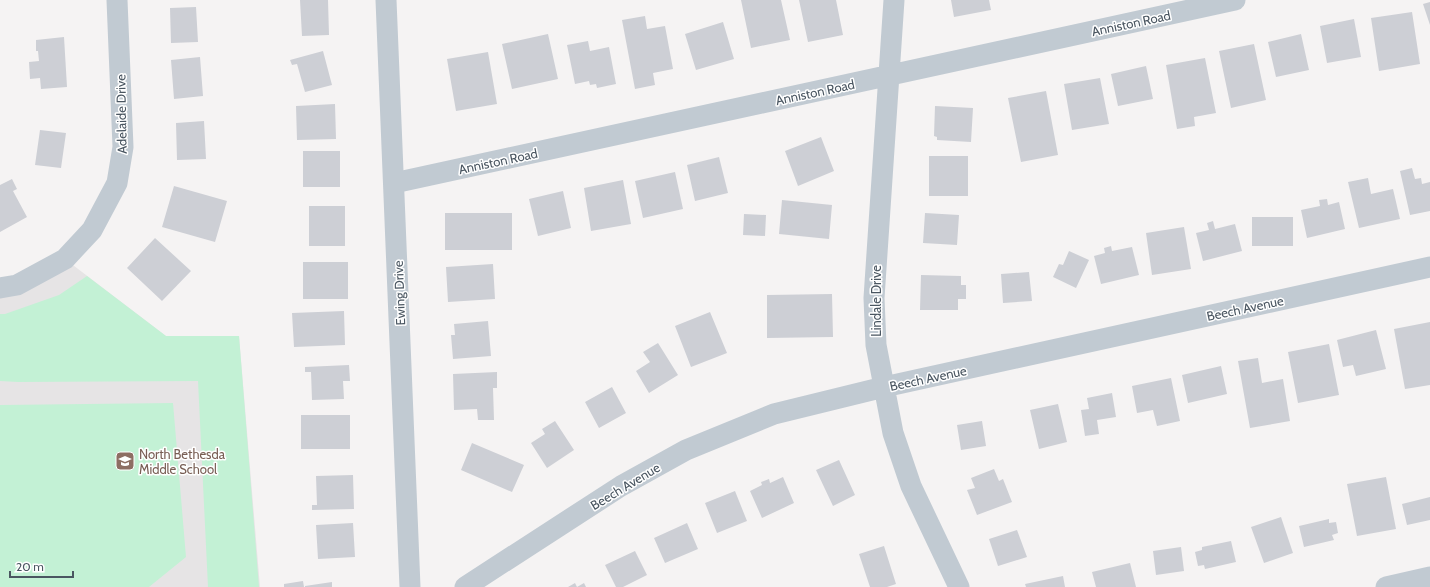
<svg xmlns="http://www.w3.org/2000/svg" width="1430" height="587" viewBox="0 0 1430 587" font-family="Cabin,sans-serif">
<style>
.education{fill:#e6e4e5}
.green{fill:#c3f1d5}
.building{fill:#cdcfd5}
.lines{fill:none;stroke-linecap:round;stroke-linejoin:round}
.street{stroke:#c1cad2;stroke-width:21}
.labels{text-anchor:middle;stroke-width:3;stroke-linejoin:round;paint-order:stroke}
.street-label{font-size:13px;fill:#4a5661;stroke:#fff}
.education-label{font-size:13px;fill:#785e54;stroke:#fff;text-anchor:start}
</style>
<rect width="100%" height="100%" fill="#f5f3f3"/>
<path class="education" d="M65 259 166 336H239L260 587H0V288Z"/>
<path class="green" d="M87 276 166 336H239L259 587H208L198 381 18 382 0 381V314H5L59 295Z
M173 403 186 557 149 587H0V405Z"/>
<path class="building" d="M300 0H328L329 35 302 36Z
M741 0H781L790 40 751 48Z
M799 0H836L843 35 808 42Z
M951 0H989L991 10 954 17Z
M1430 2V25L1423 4Z
M196 7 198 42 171 43 170 8Z
M1412 12 1420 64 1379 71 1371 18Z
M645 16 647 29 665 26 673 69 653 73 655 85 635 89 622 20Z
M1354 19 1361 57 1327 63 1320 26Z
M723 22 734 59 696 70 685 34Z
M548 34 558 79 512 89 502 44Z
M1301 34 1309 70 1276 77 1268 42Z
M64 37 67 87 41 89 40 78 30 79 29 62 39 61 38 51H36V40Z
M588 41 590 51 609 47 616 84 597 88 596 84 590 85 589 81 575 84 567 45Z
M1254 44 1266 100 1231 108 1219 51Z
M323 51 332 85 305 92 297 64 292 65 290 60Z
M488 52 497 104 456 111 447 59Z
M200 57 203 96 174 99 171 60Z
M1205 58 1216 113 1194 117 1195 126 1177 129 1166 65Z
M1146 66 1153 99 1118 106 1111 74Z
M1100 78 1109 124 1072 130 1064 84Z
M1046 91 1058 155 1021 162 1008 98Z
M335 104 336 139 297 140 296 106Z
M935 106 973 108 971 142 937 140V137L934 136Z
M204 121 206 159 177 160 176 123Z
M40 130 66 133 61 168 35 165Z
M821 137 834 171 798 186 785 151Z
M303 151H340V187H303Z
M929 156H968V196H929Z
M719 157 728 193 695 201 687 165Z
M1412 168 1415 179 1421 178 1422 184 1430 182V211L1410 215 1400 171Z
M675 172 683 209 643 218 635 181Z
M1368 178 1371 194 1393 189 1400 219 1359 228 1348 182Z
M12 179 17 189 13 191 27 217 0 232V185Z
M623 180 631 224 591 231 584 188Z
M174 186 227 201 215 242 162 227Z
M563 191 571 228 538 236 529 199Z
M1327 199 1328 205 1339 202 1345 229 1307 238 1301 210 1320 206 1319 200Z
M782 200 832 205 829 239 779 234Z
M309 206H345V246H309Z
M445 213H512V250H445Z
M925 213 959 215 957 245 923 243Z
M744 214 766 215 765 236 743 235Z
M1252 217H1293V246H1252Z
M1213 221 1215 229 1235 224 1242 251 1203 261 1196 233 1209 230 1207 223Z
M1184 227 1191 269 1152 275 1146 233Z
M155 238 191 271 162 301 127 268Z
M1111 246 1112 251 1132 247 1139 275 1101 284 1094 256 1105 253 1104 248Z
M1069 251 1089 260 1076 288 1053 277 1059 264 1063 265Z
M303 262H348V299H303Z
M493 264 495 299 448 302 446 267Z
M1029 272 1032 301 1003 303 1001 274Z
M921 275 961 276V285H966V299H958V310H920Z
M832 294 833 337 767 338V295Z
M344 311 345 345 294 347 292 313Z
M710 312 727 353 691 367 675 326Z
M488 321 491 356 453 359 451 335H455L454 324Z
M1430 322V385L1405 389 1394 329Z
M1376 330 1386 369 1356 376 1353 365 1343 367 1337 340Z
M658 343 678 375 649 393 636 371 650 362 643 352Z
M1329 344 1339 395 1298 403 1288 352Z
M1258 358 1262 383 1283 379 1290 421 1250 428 1238 361Z
M349 365 350 381H343L344 399 312 400 311 372H305V367Z
M1221 366 1227 394 1188 403 1182 375Z
M497 372V388H493L494 420H478L477 409 454 410 453 374Z
M1171 378 1180 421 1157 426 1153 410 1137 413 1132 386Z
M612 387 626 413 599 428 585 402Z
M1112 393 1116 417 1097 420 1099 434 1085 436 1081 410 1089 409 1087 398Z
M1058 404 1067 442 1039 449 1030 410Z
M301 415H350V449H301Z
M555 421 574 450 547 468 531 443 545 434 542 429Z
M982 421 986 446 961 450 957 425Z
M472 443 524 465 512 492 461 470Z
M839 460 855 495 833 506 816 470Z
M994 469 999 481 1003 479 1012 502 977 515 967 490 975 488 971 478Z
M353 475 354 509 312 510V505H317L316 476Z
M783 477 794 503 762 518 750 491 762 485 761 482 769 479 770 483Z
M1386 477 1396 529 1357 536 1347 484Z
M735 491 747 521 717 533 705 503Z
M1430 497V520L1407 525 1402 504Z
M1281 517 1293 553 1264 563 1251 527Z
M1329 519V523L1336 522 1338 533 1332 535 1334 540 1304 547 1299 526Z
M353 523 355 557 318 559 316 525Z
M687 523 698 549 665 563 654 538Z
M1017 530 1027 557 998 566 989 539Z
M1231 541 1236 562 1205 569 1204 565 1198 566 1195 552 1202 550V547Z
M884 546 896 584 887 587H870L859 554Z
M1181 547 1184 571 1156 575 1153 551Z
M635 551 647 575 623 587H616L605 565Z
M1130 563 1136 587H1096L1092 572Z
M1063 576 1065 587H1026L1025 584Z
M303 581 304 587H284V584Z
M332 582V587H305V586Z
M575 583 577 587 584 583 586 587H568Z"/>
<g class="lines">
<path class="street" d="M386 0 410 587
M894 0 874 298 876 345 893 433 911 486 959 587
M394 183 1235 0
M0 288 17 285 65 259 92 230 117 183 123 147 117 0
M465 587 621 486 686 450 774 414 884 387 1430 267
M1386 587 1430 577"/>
</g>
<defs>
<g id="school-square" transform="scale(1)"><rect x="-9" y="-9" width="18" height="18" rx="4" fill="#8d6e63" stroke="#fff"/><path d="M0-5L7-2L0 1L-7-2ZM-4 1L0 2.5L4 1V4Q0 6-4 4Z" fill="#fff"/></g>
</defs>
<g fill-rule="evenodd">
<use href="#school-square" x="125" y="461"/>
</g>
<g class="labels">
<g class="street-label">
<text transform="translate(1131 23) rotate(-12)" y="5">Anniston Road</text>
<text transform="translate(815 92) rotate(-12)" y="5">Anniston Road</text>
<text transform="translate(121 114) rotate(-91)" y="5">Adelaide Drive</text>
<text transform="translate(498 161) rotate(-12)" y="5">Anniston Road</text>
<text transform="translate(399 293) rotate(-92)" y="5">Ewing Drive</text>
<text transform="translate(876 301) rotate(-90)" y="5">Lindale Drive</text>
<text transform="translate(1245 308) rotate(-12)" y="5">Beech Avenue</text>
<text transform="translate(928 378) rotate(-12)" y="5">Beech Avenue</text>
<text transform="translate(625 486) rotate(-31)" y="5">Beech Avenue</text>
</g>
<g class="education-label">
<text x="139" y="459">North Bethesda<tspan x="139" dy="15">Middle School</tspan></text>
</g>
</g>
<path d="M10 571v6h63v-6" fill="none" stroke="#4a5661" stroke-width="2"/>
<text x="16" y="571" font-size="12" fill="#4a5661" stroke="#ffffff" stroke-width="3" paint-order="stroke">20 m</text>
</svg>
